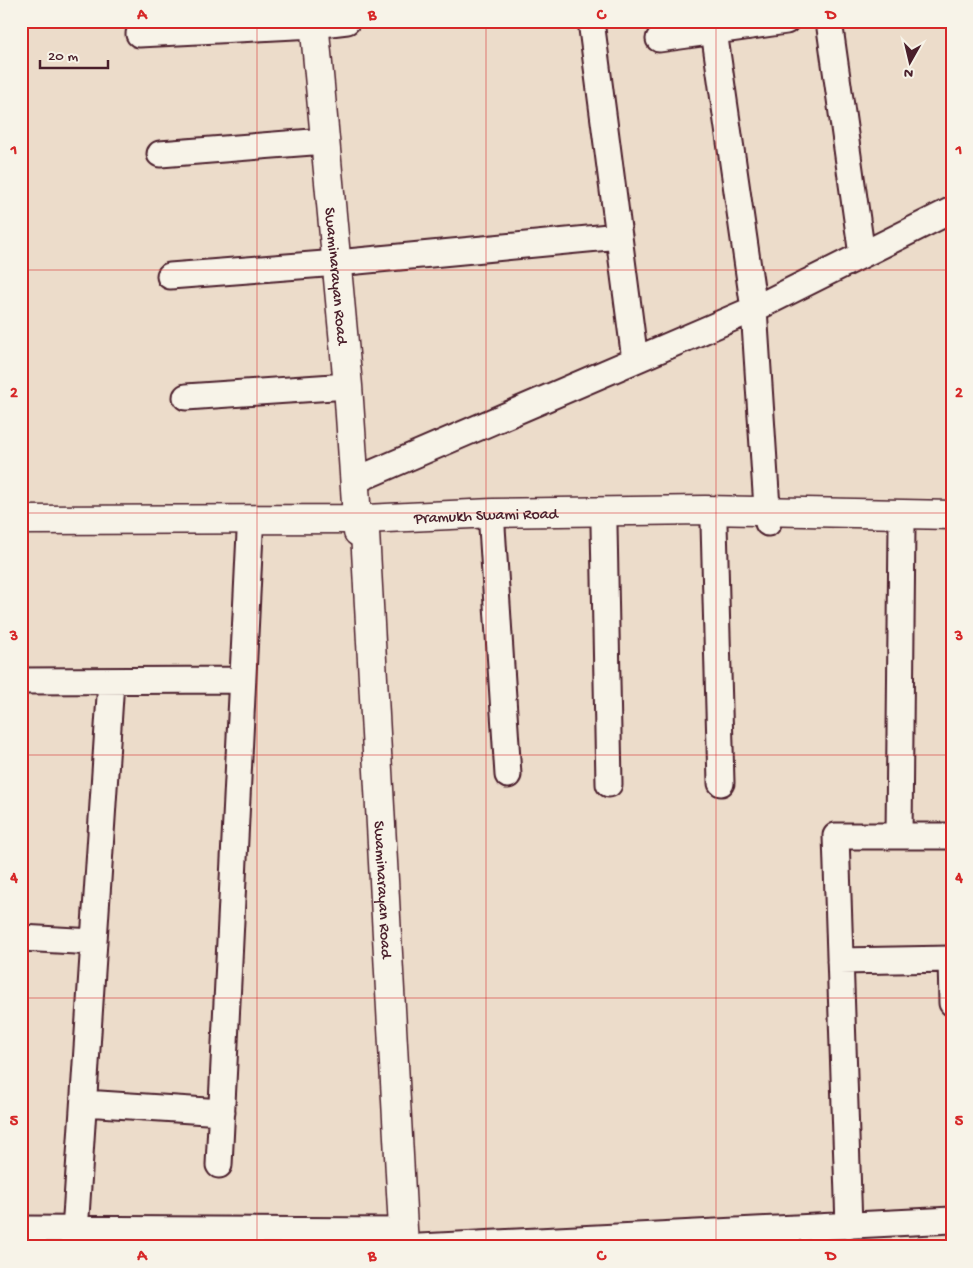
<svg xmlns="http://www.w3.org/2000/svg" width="973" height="1268" viewBox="0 0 973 1268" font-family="'Gochi Hand',sans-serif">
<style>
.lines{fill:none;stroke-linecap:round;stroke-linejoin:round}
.minor-casing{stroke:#4a1f2b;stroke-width:29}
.tertiary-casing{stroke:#4a1f2b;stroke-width:31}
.secondary-casing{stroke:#4a1f2b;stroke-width:31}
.minor{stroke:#f7f3e8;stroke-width:25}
.tertiary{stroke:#f7f3e8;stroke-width:28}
.secondary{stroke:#f7f3e8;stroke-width:28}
.grid{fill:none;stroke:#d62828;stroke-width:1;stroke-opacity:0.55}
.labels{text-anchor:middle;stroke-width:4;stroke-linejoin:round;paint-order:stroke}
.street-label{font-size:16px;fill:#4a1f2b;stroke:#f7f3e8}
.neatline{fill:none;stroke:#d62828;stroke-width:2}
.grid-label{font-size:16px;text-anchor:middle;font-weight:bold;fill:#d62828}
</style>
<rect width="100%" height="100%" fill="#ecdcca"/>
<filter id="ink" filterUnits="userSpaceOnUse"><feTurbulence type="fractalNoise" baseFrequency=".02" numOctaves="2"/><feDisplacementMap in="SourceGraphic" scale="10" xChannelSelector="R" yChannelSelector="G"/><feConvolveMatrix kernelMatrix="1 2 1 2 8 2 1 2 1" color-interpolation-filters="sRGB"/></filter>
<g filter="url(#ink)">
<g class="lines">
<g class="minor-casing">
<path id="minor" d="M591 21 635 360
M829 21 862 255
M714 31 754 309 768 523
M139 34 314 25 347 21
M659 39 786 21
M160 154 325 141
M170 276 337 263 619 236
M186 397 348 386
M354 481 754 309 952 210
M714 524 721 783
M604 526 609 784
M492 527 508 775
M21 681 242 680
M899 836 902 524
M21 938 94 942
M840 961 951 959 952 1003
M84 1103 222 1112
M219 1165 250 533
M849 1226 836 836H952
M21 1229 403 1231
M74 1247 111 681
M420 1247 952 1220"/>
</g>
<g class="tertiary-casing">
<g id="tertiary">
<path id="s1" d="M314 21 348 386 358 532"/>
</g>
</g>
<g class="secondary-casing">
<g id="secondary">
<path id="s2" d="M21 520 365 519 493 513 705 510 952 515"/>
<path id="s3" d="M365 532 404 1247"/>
</g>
</g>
<use href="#minor" class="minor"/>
<use href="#tertiary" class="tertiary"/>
<use href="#secondary" class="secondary"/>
</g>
</g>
<path class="grid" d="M257 21V1247M486 21V1247M716 21V1247M21 270H952M21 513H952M21 755H952M21 998H952"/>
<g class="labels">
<g class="street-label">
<text dy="6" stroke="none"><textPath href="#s1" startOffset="256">Swaminarayan Road</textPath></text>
<text dy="6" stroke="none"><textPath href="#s2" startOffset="465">Pramukh Swami Road</textPath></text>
<text dy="6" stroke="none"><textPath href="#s3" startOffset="358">Swaminarayan Road</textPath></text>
</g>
</g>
<rect width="973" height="1268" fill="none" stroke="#f7f3e8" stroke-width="55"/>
<g transform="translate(910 62) rotate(188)" stroke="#f7f3e8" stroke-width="4" paint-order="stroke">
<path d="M0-4L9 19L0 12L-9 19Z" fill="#4a1f2b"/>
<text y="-8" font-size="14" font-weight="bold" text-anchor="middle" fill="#4a1f2b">N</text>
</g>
<path d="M40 60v8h68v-8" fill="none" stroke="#4a1f2b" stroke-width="2.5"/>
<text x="48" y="60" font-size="15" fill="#4a1f2b" stroke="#f7f3e8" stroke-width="4" paint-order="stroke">20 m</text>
<rect x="28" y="28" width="918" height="1212" class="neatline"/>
<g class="grid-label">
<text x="142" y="19">A</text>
<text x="372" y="19">B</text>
<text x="601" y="19">C</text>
<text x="831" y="19">D</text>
<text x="14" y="154">1</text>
<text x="959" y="154">1</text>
<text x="14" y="397">2</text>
<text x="959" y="397">2</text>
<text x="14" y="640">3</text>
<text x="959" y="640">3</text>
<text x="14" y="882">4</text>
<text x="959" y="882">4</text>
<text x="14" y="1125">5</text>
<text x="959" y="1125">5</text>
<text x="142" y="1260">A</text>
<text x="372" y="1260">B</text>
<text x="601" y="1260">C</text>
<text x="831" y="1260">D</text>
</g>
</svg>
